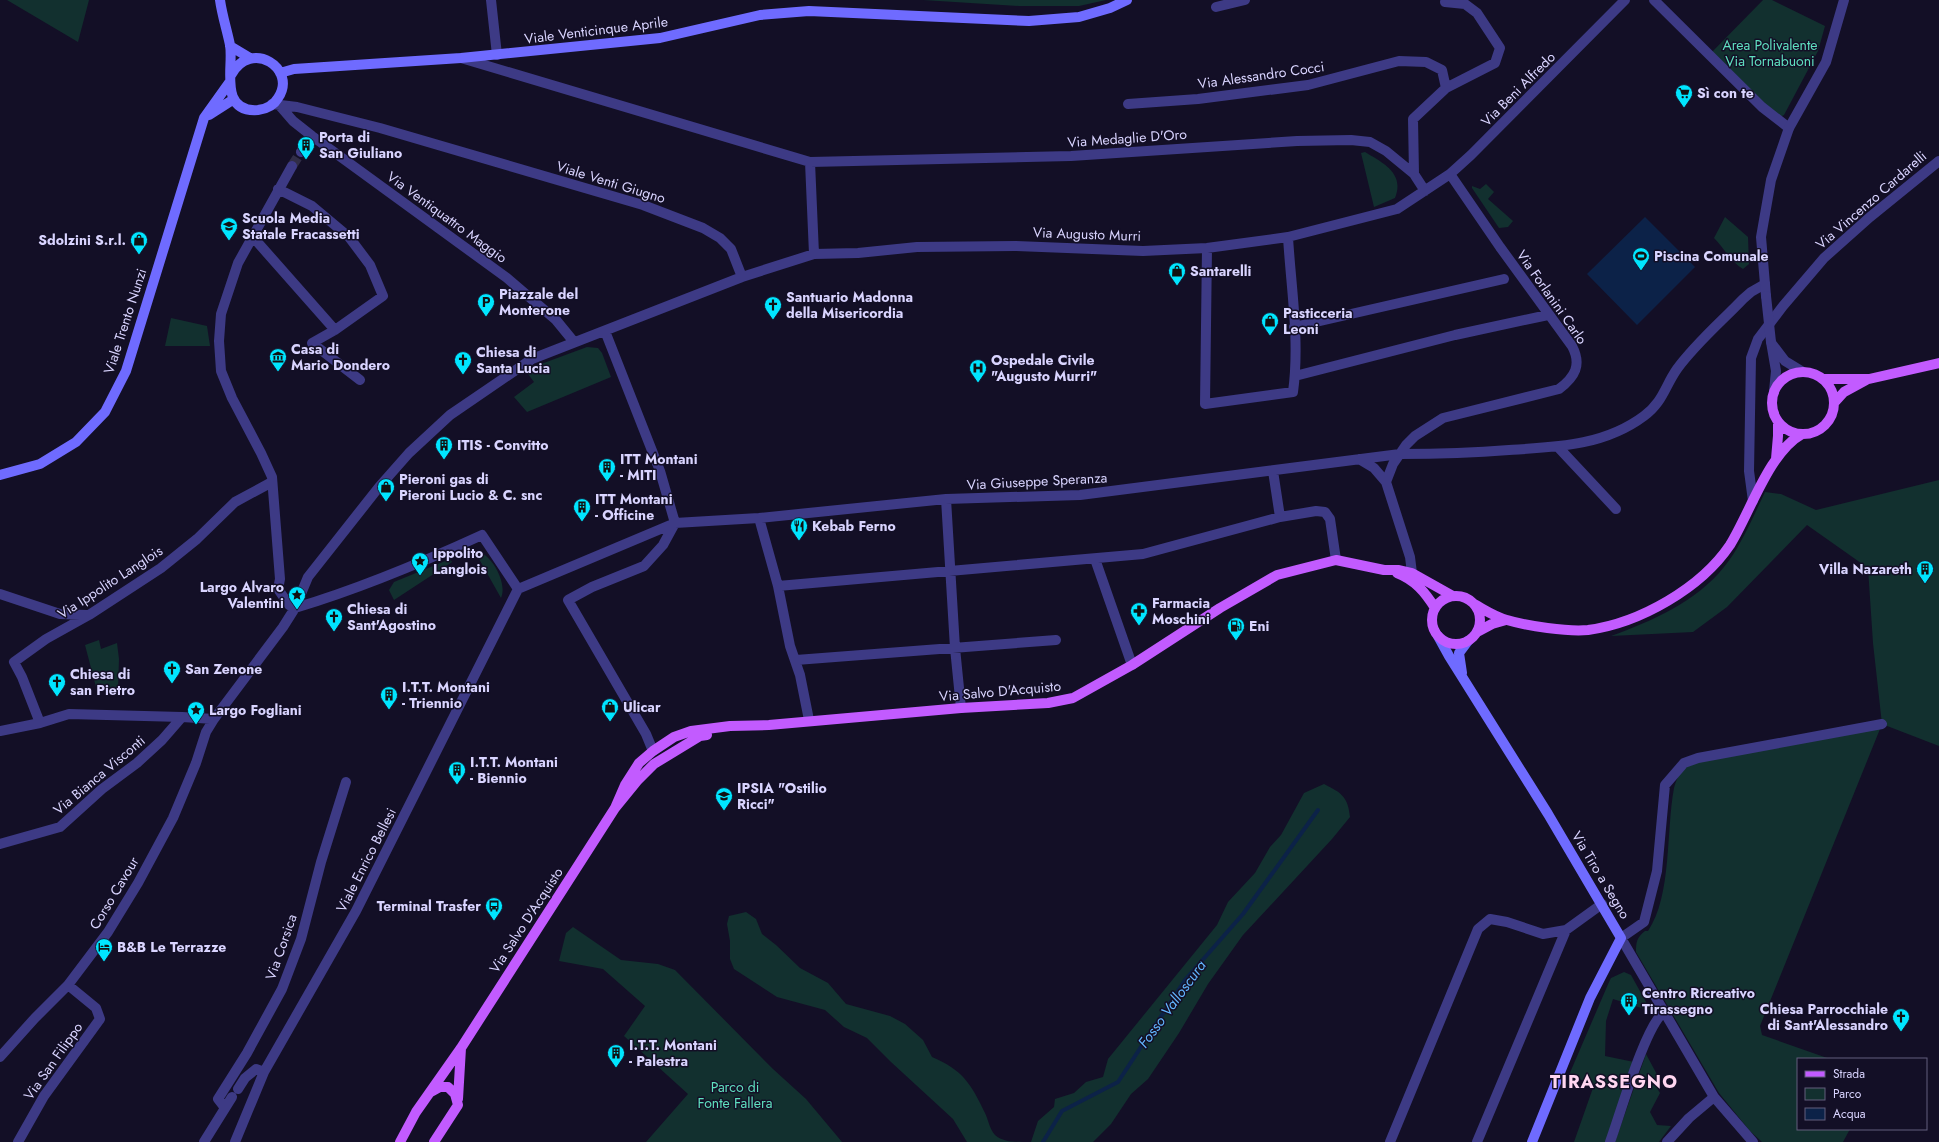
<svg xmlns="http://www.w3.org/2000/svg" width="1939" height="1142" viewBox="0 0 1939 1142" font-family="Jost,sans-serif">
<style>
.green{fill:#12302f}
.water{fill:#0c2248}
.lines{fill:none;stroke-linecap:round;stroke-linejoin:round}
.stream{stroke:#0c2248;stroke-width:4}
.minor-tunnel{stroke:#312d47;stroke-width:10;stroke-dasharray:10 5;stroke-linecap:butt}
.minor{stroke:#3d3a85;stroke-width:10}
.tertiary{stroke:#3d3a85;stroke-width:10}
.secondary{stroke:#6f6bff;stroke-width:10}
.primary{stroke:#c25bff;stroke-width:10}
.tertiary-bridge{stroke:#3d3a85;stroke-width:10}
.labels{text-anchor:middle;stroke-width:3;stroke-linejoin:round;paint-order:stroke}
.street-label{font-size:14px;fill:#d9d4ff;stroke:#130f26}
.park-label{font-size:14px;fill:#5fe0c0;stroke:#130f26}
.poi-label{font-size:14px;font-weight:bold;fill:#d9d4ff;stroke:#130f26;text-anchor:start}
.water-label{font-size:15px;font-style:italic;fill:#62b6ff;stroke:#130f26}
.district-label{font-size:18px;font-weight:bold;letter-spacing:1px;fill:#ffd6f0;stroke:#130f26}
</style>
<rect width="100%" height="100%" fill="#130f26"/>
<path class="green" d="M7 0H89L78 42Z
M923 0H1106L1079 6H1019Z
M1763 0H1772L1825 26 1818 51 1784 115 1780 117 1710 54Z
M1365 152C1383 163 1405 173 1395 198L1374 207 1361 153Z
M1486 184 1494 192 1488 199 1513 221 1508 227 1499 228 1472 188V186L1480 189Z
M1725 217 1748 237 1749 264 1743 269C1731 262 1724 248 1714 238Z
M171 318 207 326 210 346H165Z
M587 347 598 348 602 353 611 377 527 412 514 397 534 382 525 370Z
M1939 480V746L1882 724 1760 1026 1762 1035 1830 1059H1798V1129H1850L1843 1142H1762L1750 1131 1719 1093 1636 952C1636 942 1637 937 1645 931H1648C1672 896 1666 830 1674 788 1676 780 1681 771 1684 763L1882 724 1873 643 1868 568 1807 525 1727 607 1693 632 1611 636C1652 621 1696 602 1724 567 1740 548 1754 515 1765 492L1781 494 1816 510Z
M474 550C491 552 508 583 501 598Z
M450 559 452 562 394 600 389 590 394 582Z
M99 640 101 649 117 643 119 659 118 689 97 691 85 645Z
M1324 784C1342 793 1348 797 1350 817L1332 839 1243 935 1208 984 1179 1033 1148 1079 1131 1094 1111 1124 1093 1142H1031L1038 1121 1054 1107 1055 1099 1074 1093 1086 1082 1103 1077 1108 1059 1217 925 1228 902 1255 873 1270 847 1281 835 1304 793Z
M746 912 756 919 762 934 776 945 800 968 828 983 846 1004 890 1016 905 1024 923 1040 932 1057C963 1070 971 1084 985 1113 988 1119 990 1130 995 1135 1003 1142 1014 1142 1024 1142H967L953 1119 891 1062 867 1038 844 1027 825 1010 777 997 734 969 730 959V941L727 924 729 916Z
M573 927 621 960 658 964 675 970 773 1069 806 1099 842 1142H646L688 1094 624 1036 645 1006 603 969 559 961 566 933Z
M1624 972 1631 975 1651 1011 1613 999 1606 1021 1605 1056 1634 1062 1606 1142H1574L1594 1085 1569 1075 1609 982 1611 978Z
M1646 1054 1661 1082 1655 1085 1660 1093 1650 1112 1657 1125 1671 1126 1659 1142H1615Z"/>
<path class="water" d="M1645 217 1695 267 1637 325 1587 274Z"/>
<g class="lines">
<path class="stream" d="M1043 1142 1062 1111 1118 1082 1185 980 1243 914 1318 810"/>
<path class="minor-tunnel" d="M292 166 301 152"/>
<path class="minor" d="M491 0 497 55
M1654 0 1762 107 1789 128
M1445 2 1465 4 1477 13 1500 48 1495 63 1446 88
M1216 7 1245 0
M461 58 810 162 1071 156 1297 141 1351 140 1370 142 1386 151 1414 174 1425 191
M1128 104 1198 99 1308 85 1399 61 1426 62 1442 70 1446 88 1413 119 1414 174
M280 106 293 121 312 136 507 278 556 320 574 342
M301 152 312 136
M810 162 814 254
M292 166 238 263 221 314 219 341 221 371 232 398 261 453 272 477 280 579 278 589 289 605 295 608C359 589 421 563 482 535L518 589
M278 189 312 206 349 237 370 265 383 296 335 330 312 343 360 380
M252 236 335 330
M1207 248 1205 404 1293 392C1300 341 1291 288 1288 237
M742 277 814 254 858 253 917 247 1015 246 1143 251 1207 248 1288 237 1397 209 1450 174 1471 155 1625 0
M1294 327 1504 279
M605 331 660 471 675 523
M1295 376 1455 335 1548 315
M1558 447 1616 509
M1359 459 1374 468 1386 482
M1273 471 1280 517
M946 499 955 648 961 708
M1753 501 1749 471 1751 358 1758 339 1783 306 1824 258 1870 217 1939 161
M759 518 778 586 790 646 800 675 809 720
M1095 559 1132 665
M1412 573 1410 557 1386 482 1393 464 1406 445 1415 436 1443 418 1559 389C1575 377 1582 365 1572 346L1500 247 1450 174
M778 586 1143 554 1280 517 1316 511 1325 512 1330 519 1336 560
M518 589 675 523 759 518 946 499 1080 495 1400 454C1436 454 1472 453 1509 450 1556 447 1604 446 1644 416 1663 402 1665 386 1677 369 1696 343 1721 322 1743 299L1751 292 1765 284
M0 594 60 614 87 615
M796 660 1056 640
M40 723 22 677 14 662 46 639 89 615 161 568 197 539 235 502 272 482
M0 731 40 723 69 714 182 717 214 719
M653 751 646 734 568 600 592 587 644 566 663 545 675 523
M0 844 60 827 102 789 137 763 162 740 182 717
M0 1057 35 1018 68 985 108 932 138 883 173 818 196 763 206 732 214 719 283 627 295 608 308 577 379 487 409 453 450 415 532 359 742 277 731 249 720 238 703 228 643 205 380 128 297 107 272 104
M238 1089 245 1078 256 1069 264 1072
M225 1108 218 1099 247 1053 282 989 301 939 321 862 346 782
M18 1142 44 1096 100 1019 96 1008 68 985
M204 1142 232 1097
M235 1142 264 1072 356 911 518 589
M1390 1142 1478 929 1490 919 1507 922 1543 934 1566 930 1602 904
M1477 1142 1566 930
M1610 1142C1620 1115 1645 1026 1664 1012
M1667 1142 1689 1118 1714 1097
M1753 1142 1714 1097 1621 938 1644 922 1657 871 1665 785 1684 763 1698 758 1882 724"/>
<path class="tertiary" d="M1766 296 1761 237 1771 180 1789 128 1826 62 1844 0
M1771 342 1776 371 1774 391
M1772 344 1785 361 1803 372"/>
<path class="secondary" d="M220 0C222 15 227 30 230 45 234 66 218 113 258 110 266 109 274 105 278 98 298 69 251 38 231 75
M230 46 250 58
M280 73 294 69 461 58 660 38 760 15 809 11 1029 21 1079 17 1110 8 1127 0
M209 115 234 99
M0 475 40 464 76 442 105 412 126 371 204 118 229 83
M1438 636 1449 656 1548 814 1621 938 1590 998 1532 1142
M1462 673 1459 653 1468 641"/>
<path class="primary" d="M1772 403a31 31 0 1 1 62 0a31 31 0 1 1-62 0Z
M1823 379H1869L1939 363
M1834 403 1844 392 1866 380
M1776 459 1778 436V422
M1397 573C1415 580 1425 592 1435 608
M1432 620a24 24 0 1 1 48 0a24 24 0 1 1-48 0Z
M1474 604C1485 610 1495 617 1507 620 1527 626 1568 632 1588 630 1640 623 1701 588 1730 545 1750 513 1769 452 1802 434
M1477 632 1492 624 1506 620
M615 808 625 785 639 763 653 751 674 737 691 731 730 726 769 725 961 708 1048 703 1073 698 1132 665 1220 608 1277 575 1336 560 1384 570H1399L1412 573 1453 596
M431 1092 440 1087H448L455 1094 458 1105 434 1142
M458 1099 461 1048
M400 1142 416 1112 461 1048 615 808 637 781 654 764 700 736 707 735"/>
<path class="tertiary-bridge" d="M1766 296 1771 342"/>
</g>
<defs>
<g id="supermarket-pin" transform="scale(0.9)"><path d="M0 17L-7.5 6A9.5 9.5 0 1 1 7.5 6Z" fill="#00e5ff" stroke="#130f26"/><path d="M-6-5.5h2.5l.6 2H6L4.5 2H-2.5L-4.4-4H-6ZM-1.5 3.2a1.3 1.3 0 1 0 .1 0ZM3 3.2a1.3 1.3 0 1 0 .1 0Z" fill="#111"/></g>
<g id="building-pin" transform="scale(0.9)"><path d="M0 17L-7.5 6A9.5 9.5 0 1 1 7.5 6Z" fill="#00e5ff" stroke="#130f26"/><path d="M-4-6H4V6H1V3H-1V6H-4ZM-2.5-4.3h1.7v1.8h-1.7ZM.8-4.3h1.7v1.8H.8ZM-2.5-1h1.7V.8h-1.7ZM.8-1h1.7V.8H.8Z" fill="#111"/></g>
<g id="school-pin" transform="scale(0.9)"><path d="M0 17L-7.5 6A9.5 9.5 0 1 1 7.5 6Z" fill="#00e5ff" stroke="#130f26"/><path d="M0-5L7-2L0 1L-7-2ZM-4 1L0 2.5L4 1V4Q0 6-4 4Z" fill="#111"/></g>
<g id="shop-pin" transform="scale(0.9)"><path d="M0 17L-7.5 6A9.5 9.5 0 1 1 7.5 6Z" fill="#00e5ff" stroke="#130f26"/><path d="M-5-2.5h2.3a2.7 3.5 0 0 1 5.4 0H5L5.5 6h-11ZM-1.5-2.5h3a1.5 2.3 0 0 0-3 0Z" fill="#111"/></g>
<g id="stadium-pin" transform="scale(0.9)"><path d="M0 17L-7.5 6A9.5 9.5 0 1 1 7.5 6Z" fill="#00e5ff" stroke="#130f26"/><path d="M0-5a6.5 5 0 1 0 0 10a6.5 5 0 1 0 0-10ZM-3.5-1.8h7v3.6h-7Z" fill="#111"/></g>
<g id="parking-pin" transform="scale(0.9)"><path d="M0 17L-7.5 6A9.5 9.5 0 1 1 7.5 6Z" fill="#00e5ff" stroke="#130f26"/><path d="M-3.5-5.5H1a3.5 3.5 0 0 1 0 7H-1V5.5H-3.5ZM-1-3.4V-.6H.8a1.4 1.4 0 0 0 0-2.8Z" fill="#111"/></g>
<g id="church-pin" transform="scale(0.9)"><path d="M0 17L-7.5 6A9.5 9.5 0 1 1 7.5 6Z" fill="#00e5ff" stroke="#130f26"/><path d="M-1.2-6h2.4v3.5h3.3v2.4h-3.3V6h-2.4V-.1h-3.3v-2.4h3.3Z" fill="#111"/></g>
<g id="museum-pin" transform="scale(0.9)"><path d="M0 17L-7.5 6A9.5 9.5 0 1 1 7.5 6Z" fill="#00e5ff" stroke="#130f26"/><path d="M0-6L6-3V-2H-6V-3ZM-5-1h2V3h-2ZM-1-1h2V3h-2ZM3-1h2V3H3ZM-6 4H6V6H-6Z" fill="#111"/></g>
<g id="hospital-pin" transform="scale(0.9)"><path d="M0 17L-7.5 6A9.5 9.5 0 1 1 7.5 6Z" fill="#00e5ff" stroke="#130f26"/><path d="M-5-5h3v3.5h4V-5h3V5h-3V1.5h-4V5h-3Z" fill="#111"/></g>
<g id="restaurant-pin" transform="scale(0.9)"><path d="M0 17L-7.5 6A9.5 9.5 0 1 1 7.5 6Z" fill="#00e5ff" stroke="#130f26"/><path d="M-5-6h1v4h1v-4h1v4h1v-4h1v5L-1.5 .5V6h-2V.5L-5-1ZM5-6V6H3V1.5H1.5Q1.5-4 5-6Z" fill="#111"/></g>
<g id="sight-pin" transform="scale(0.9)"><path d="M0 17L-7.5 6A9.5 9.5 0 1 1 7.5 6Z" fill="#00e5ff" stroke="#130f26"/><path d="M0-6L1.8-2.2L6-1.7L2.9 1.2L3.7 5.4L0 3.3L-3.7 5.4L-2.9 1.2L-6-1.7L-1.8-2.2Z" fill="#111"/></g>
<g id="pharmacy-pin" transform="scale(0.9)"><path d="M0 17L-7.5 6A9.5 9.5 0 1 1 7.5 6Z" fill="#00e5ff" stroke="#130f26"/><path d="M-2-6h4v4h4v4h-4v4h-4v-4h-4v-4h4Z" fill="#111"/></g>
<g id="fuel-pin" transform="scale(0.9)"><path d="M0 17L-7.5 6A9.5 9.5 0 1 1 7.5 6Z" fill="#00e5ff" stroke="#130f26"/><path d="M-5.5-6h7V0h2V4h1.3V-2.5L3-4.5l.8-.8L6-3V5H2.5V1h-1V6h-7ZM-4.2-4.7v3.2H.2V-4.7Z" fill="#111"/></g>
<g id="bus-pin" transform="scale(0.9)"><path d="M0 17L-7.5 6A9.5 9.5 0 1 1 7.5 6Z" fill="#00e5ff" stroke="#130f26"/><path d="M-5-6H5V4H4V6H2V4H-2V6H-4V4H-5ZM-3.5-4V0h7V-4ZM-3.5 1.2v1.5H-2V1.2ZM2 1.2v1.5H3.5V1.2Z" fill="#111"/></g>
<g id="hotel-pin" transform="scale(0.9)"><path d="M0 17L-7.5 6A9.5 9.5 0 1 1 7.5 6Z" fill="#00e5ff" stroke="#130f26"/><path d="M-6-4.5h1.5V1H6V5H4.5V3h-9V5H-6ZM-4 0a1.8 1.8 0 1 1 3.6 0ZM.5 0V-2.5h3Q6-2.5 6 0Z" fill="#111"/></g>
</defs>
<g fill-rule="evenodd">
<use href="#supermarket-pin" x="1684" y="93"/>
<use href="#building-pin" x="306" y="145"/>
<use href="#school-pin" x="229" y="226"/>
<use href="#shop-pin" x="139" y="240"/>
<use href="#stadium-pin" x="1641" y="256"/>
<use href="#shop-pin" x="1177" y="271"/>
<use href="#parking-pin" x="486" y="302"/>
<use href="#church-pin" x="773" y="305"/>
<use href="#shop-pin" x="1270" y="321"/>
<use href="#museum-pin" x="278" y="357"/>
<use href="#church-pin" x="463" y="360"/>
<use href="#hospital-pin" x="978" y="368"/>
<use href="#building-pin" x="444" y="445"/>
<use href="#building-pin" x="607" y="467"/>
<use href="#shop-pin" x="386" y="487"/>
<use href="#building-pin" x="582" y="507"/>
<use href="#restaurant-pin" x="799" y="526"/>
<use href="#sight-pin" x="420" y="561"/>
<use href="#building-pin" x="1925" y="569"/>
<use href="#sight-pin" x="297" y="595"/>
<use href="#pharmacy-pin" x="1139" y="611"/>
<use href="#church-pin" x="334" y="617"/>
<use href="#fuel-pin" x="1236" y="626"/>
<use href="#church-pin" x="172" y="669"/>
<use href="#church-pin" x="57" y="682"/>
<use href="#building-pin" x="389" y="695"/>
<use href="#shop-pin" x="610" y="707"/>
<use href="#sight-pin" x="196" y="710"/>
<use href="#building-pin" x="457" y="770"/>
<use href="#school-pin" x="724" y="796"/>
<use href="#bus-pin" x="494" y="906"/>
<use href="#hotel-pin" x="104" y="947"/>
<use href="#building-pin" x="1629" y="1001"/>
<use href="#church-pin" x="1901" y="1017"/>
<use href="#building-pin" x="616" y="1053"/>
</g>
<g class="labels">
<g class="street-label">
<text transform="translate(596 30) rotate(-7)" y="5">Viale Venticinque Aprile</text>
<text transform="translate(1261 75) rotate(-8)" y="5">Via Alessandro Cocci</text>
<text transform="translate(1518 89) rotate(-45)" y="5">Via Beni Alfredo</text>
<text transform="translate(1127 138) rotate(-4)" y="5">Via Medaglie D'Oro</text>
<text transform="translate(611 182) rotate(17)" y="5">Viale Venti Giugno</text>
<text transform="translate(1871 200) rotate(-41)" y="5">Via Vincenzo Cardarelli</text>
<text transform="translate(447 217) rotate(36)" y="5">Via Ventiquattro Maggio</text>
<text transform="translate(1087 234) rotate(2)" y="5">Via Augusto Murri</text>
<text transform="translate(1552 297) rotate(55)" y="5">Via Forlanini Carlo</text>
<text transform="translate(125 321) rotate(-72)" y="5">Viale Trento Nunzi</text>
<text transform="translate(1037 481) rotate(-3)" y="5">Via Giuseppe Speranza</text>
<text transform="translate(110 582) rotate(-33)" y="5">Via Ippolito Langlois</text>
<text transform="translate(1000 691) rotate(-5)" y="5">Via Salvo D'Acquisto</text>
<text transform="translate(99 775) rotate(-40)" y="5">Via Bianca Visconti</text>
<text transform="translate(366 860) rotate(-63)" y="5">Viale Enrico Bellesi</text>
<text transform="translate(1601 875) rotate(59)" y="5">Via Tiro a Segno</text>
<text transform="translate(114 893) rotate(-59)" y="5">Corso Cavour</text>
<text transform="translate(526 920) rotate(-57)" y="5">Via Salvo D'Acquisto</text>
<text transform="translate(281 947) rotate(-71)" y="5">Via Corsica</text>
<text transform="translate(53 1061) rotate(-55)" y="5">Via San Filippo</text>
</g>
<g class="park-label">
<text x="1770" y="50">Area Polivalente<tspan x="1770" dy="16">Via Tornabuoni</tspan></text>
<text x="735" y="1092">Parco di<tspan x="735" dy="16">Fonte Fallera</tspan></text>
</g>
<g class="poi-label">
<text x="1697" y="98">Sì con te</text>
<text x="319" y="142">Porta di<tspan x="319" dy="16">San Giuliano</tspan></text>
<text x="242" y="223">Scuola Media<tspan x="242" dy="16">Statale Fracassetti</tspan></text>
<text x="126" y="245" text-anchor="end">Sdolzini S.r.l.</text>
<text x="1654" y="261">Piscina Comunale</text>
<text x="1190" y="276">Santarelli</text>
<text x="499" y="299">Piazzale del<tspan x="499" dy="16">Monterone</tspan></text>
<text x="786" y="302">Santuario Madonna<tspan x="786" dy="16">della Misericordia</tspan></text>
<text x="1283" y="318">Pasticceria<tspan x="1283" dy="16">Leoni</tspan></text>
<text x="291" y="354">Casa di<tspan x="291" dy="16">Mario Dondero</tspan></text>
<text x="476" y="357">Chiesa di<tspan x="476" dy="16">Santa Lucia</tspan></text>
<text x="991" y="365">Ospedale Civile<tspan x="991" dy="16">"Augusto Murri"</tspan></text>
<text x="457" y="450">ITIS - Convitto</text>
<text x="620" y="464">ITT Montani<tspan x="620" dy="16">- MITI</tspan></text>
<text x="399" y="484">Pieroni gas di<tspan x="399" dy="16">Pieroni Lucio &amp; C. snc</tspan></text>
<text x="595" y="504">ITT Montani<tspan x="595" dy="16">- Officine</tspan></text>
<text x="812" y="531">Kebab Ferno</text>
<text x="433" y="558">Ippolito<tspan x="433" dy="16">Langlois</tspan></text>
<text x="1912" y="574" text-anchor="end">Villa Nazareth</text>
<text x="284" y="592" text-anchor="end">Largo Alvaro<tspan x="284" dy="16">Valentini</tspan></text>
<text x="1152" y="608">Farmacia<tspan x="1152" dy="16">Moschini</tspan></text>
<text x="347" y="614">Chiesa di<tspan x="347" dy="16">Sant'Agostino</tspan></text>
<text x="1249" y="631">Eni</text>
<text x="185" y="674">San Zenone</text>
<text x="70" y="679">Chiesa di<tspan x="70" dy="16">san Pietro</tspan></text>
<text x="402" y="692">I.T.T. Montani<tspan x="402" dy="16">- Triennio</tspan></text>
<text x="623" y="712">Ulicar</text>
<text x="209" y="715">Largo Fogliani</text>
<text x="470" y="767">I.T.T. Montani<tspan x="470" dy="16">- Biennio</tspan></text>
<text x="737" y="793">IPSIA "Ostilio<tspan x="737" dy="16">Ricci"</tspan></text>
<text x="481" y="911" text-anchor="end">Terminal Trasfer</text>
<text x="117" y="952">B&amp;B Le Terrazze</text>
<text x="1642" y="998">Centro Ricreativo<tspan x="1642" dy="16">Tirassegno</tspan></text>
<text x="1888" y="1014" text-anchor="end">Chiesa Parrocchiale<tspan x="1888" dy="16">di Sant'Alessandro</tspan></text>
<text x="629" y="1050">I.T.T. Montani<tspan x="629" dy="16">- Palestra</tspan></text>
</g>
<g class="water-label">
<text transform="translate(1172 1004) rotate(-54)" y="5">Fosso Valloscura</text>
</g>
<g class="district-label">
<text x="1614" y="1088">TIRASSEGNO</text>
</g>
</g>
<rect x="1797" y="1058" width="130" height="72" fill="#130f26" stroke="#625e7d"/>
<rect x="1805" y="1071" width="20" height="6" fill="#c25bff" stroke="#625e7d"/>
<text x="1833" y="1078" font-size="12" fill="#d9d4ff">Strada</text>
<rect x="1805" y="1088" width="20" height="12" fill="#12302f" stroke="#625e7d"/>
<text x="1833" y="1098" font-size="12" fill="#d9d4ff">Parco</text>
<rect x="1805" y="1108" width="20" height="12" fill="#0c2248" stroke="#625e7d"/>
<text x="1833" y="1118" font-size="12" fill="#d9d4ff">Acqua</text>
</svg>
